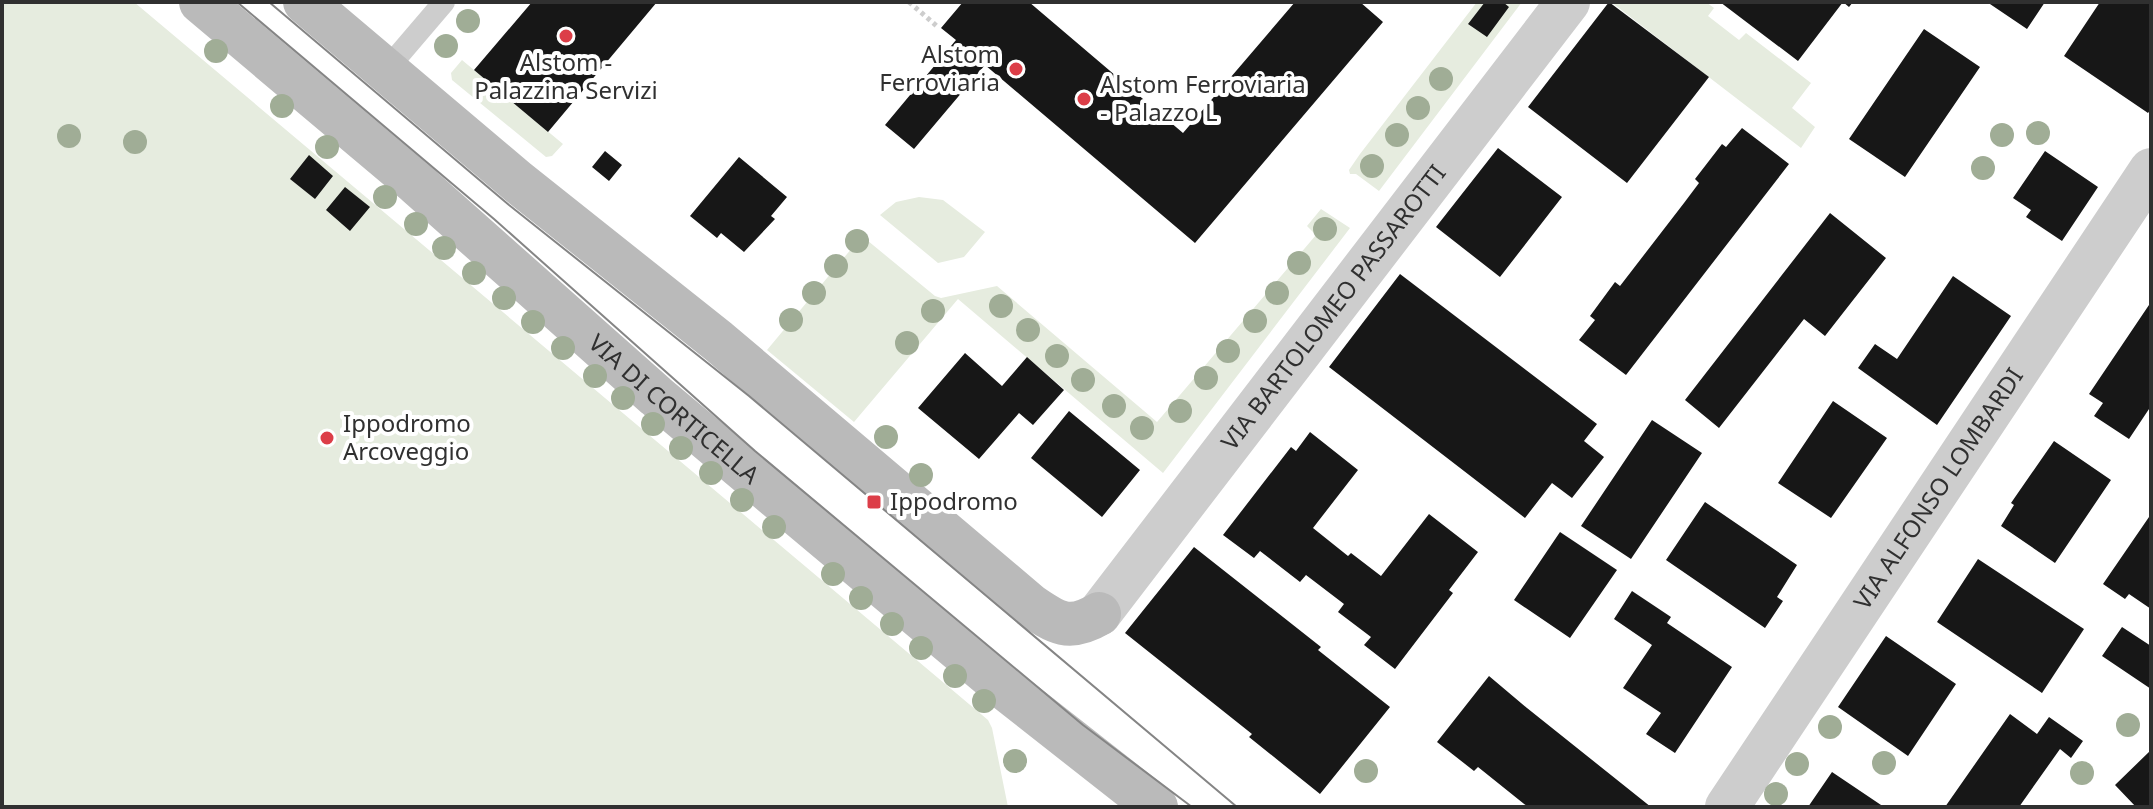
<svg xmlns="http://www.w3.org/2000/svg" width="2153" height="809" viewBox="0 0 2153 809" font-family="'Noto Sans',sans-serif">
<style>
.green{fill:#e6ecdf}
.building{fill:#171717}
.lines{fill:none;stroke-linecap:round;stroke-linejoin:round}
.path{stroke:#cdcdcd;stroke-width:5;stroke-dasharray:4 4;stroke-linecap:butt}
.service{stroke:#cdcdcd;stroke-width:22}
.minor{stroke:#cdcdcd;stroke-width:44}
.secondary{stroke:#bababa;stroke-width:44}
.tram{stroke:#858585;stroke-width:2}
.tree{fill:#a0ad96}
.poi-dot{fill:#dc3e48;stroke:#fff;stroke-width:3}
.labels{text-anchor:middle;stroke-width:8;stroke-linejoin:round;paint-order:stroke}
.poi-label{font-size:24px;fill:#303030;stroke:#fff;text-anchor:start}
.street-label{font-size:24px;fill:#303030;stroke:#fff}
</style>
<rect width="100%" height="100%" fill="#fff"/>
<path class="green" d="M2 2H134L988 720 992 728 1008 807H2Z
M1477 2H1522L1379 191 1356 174H1350L1349 170 1360 154Z
M1611 2H1706L1714 8 1708 16 1739 40 1746 33 1811 83 1792 108 1815 127 1801 148Z
M462 60 563 144 552 156 546 157 452 80 451 73Z
M919 197 943 200 985 232 964 257 938 263 880 215 896 202Z
M1321 209 1350 228 1163 473 958 299 854 422 767 350 862 236 935 296 941 298 997 286 1157 422 1316 235 1307 226Z"/>
<path class="building" d="M532 2H657L548 132 474 70Z
M963 2H1029L1183 133 1295 2H1360L1383 22 1195 243 985 65 914 149 885 125 956 40 941 28Z
M1485 2H1503L1509 7 1487 37 1468 24Z
M1609 2 1709 77 1627 183 1528 107Z
M1720 2H1853L1849 7 1843 2 1798 61Z
M1987 2H2045L2027 29Z
M2100 2H2151V109L2148 113 2064 56Z
M1924 29 1980 67 1905 177 1849 139Z
M1742 128 1789 164 1626 375 1579 340 1595 320 1590 316 1615 282 1620 286 1684 203 1699 183 1695 179 1722 144 1726 147Z
M1498 148 1562 197 1500 277 1436 227Z
M605 151 622 165 609 181 592 167Z
M2045 151 2098 187 2062 241 2026 217 2031 210 2013 198Z
M309 155 333 176 315 199 290 179Z
M739 157 787 197 771 216 775 219 744 252 721 233 717 238 690 216Z
M345 187 370 207 350 231 326 210Z
M1830 213 1886 258 1825 336 1804 319 1719 428 1685 400Z
M1400 274 1597 424 1584 441 1604 457 1572 498 1552 483 1525 518 1329 367Z
M1953 276 2011 316 1937 425 1858 368 1875 344 1897 359Z
M2151 302V406L2129 439 2094 416 2103 403 2089 394Z
M965 353 1002 386 1027 357 1064 390 1033 425 1019 413 979 459 918 408Z
M1833 401 1887 438 1831 518 1778 483Z
M1069 411 1140 470 1102 517 1031 458Z
M1652 420 1702 453 1631 559 1581 526Z
M1310 432 1358 470 1313 528 1348 556 1351 553 1381 576 1429 514 1478 552 1449 590 1453 593 1395 669 1364 645 1371 637 1338 612 1344 604 1306 575 1300 582 1260 551 1254 558 1223 535 1291 447 1296 451Z
M2054 441 2111 480 2055 563 2001 526 2014 505 2011 503Z
M1705 502 1797 565 1777 597 1783 601 1765 628 1666 560Z
M2149 517 2151 518V609L2129 594 2125 599 2103 584Z
M1560 532 1617 570 1570 638 1514 600Z
M1194 547 1321 647 1318 650 1390 707 1320 794 1249 737 1252 734 1125 633Z
M1978 559 2084 629 2042 693 1937 622Z
M1632 591 1671 617 1667 623 1732 667 1675 753 1646 734 1661 713 1623 688 1652 645 1614 619Z
M2122 627 2151 646V689L2102 656Z
M1886 636 1956 684 1908 756 1838 707Z
M1489 676 1527 708 1651 807H1528L1478 767 1474 771 1437 742Z
M2010 714 2037 734 2049 717 2083 741 2071 758 2060 749 2019 807H1945Z
M2151 750V807H2136L2115 785Z
M1832 772 1884 807H1808Z"/>
<g class="lines">
<path class="path" d="M909 2 939 28"/>
<path class="service" d="M386 70 444 2"/>
<g class="minor">
<path id="s1" d="M1099 614 1568 2"/>
<path id="s2" d="M1727 807 2151 170"/>
</g>
<g class="secondary">
<path id="s3" d="M201 2 416 183 656 396 1007 690 1156 807"/>
<path d="M305 2 518 182 718 341 1030 605C1056 623 1069 632 1099 614"/>
</g>
<path class="tram" d="M237 2 494 219 755 451 1083 725 1192 807
M269 2 509 205 749 396 1237 807"/>
</g>
<g class="tree">
<circle cx="468" cy="21" r="12"/>
<circle cx="446" cy="46" r="12"/>
<circle cx="216" cy="51" r="12"/>
<circle cx="1441" cy="79" r="12"/>
<circle cx="282" cy="106" r="12"/>
<circle cx="1418" cy="108" r="12"/>
<circle cx="2038" cy="133" r="12"/>
<circle cx="1397" cy="135" r="12"/>
<circle cx="2002" cy="135" r="12"/>
<circle cx="69" cy="136" r="12"/>
<circle cx="135" cy="142" r="12"/>
<circle cx="327" cy="147" r="12"/>
<circle cx="1372" cy="166" r="12"/>
<circle cx="1983" cy="168" r="12"/>
<circle cx="385" cy="197" r="12"/>
<circle cx="416" cy="224" r="12"/>
<circle cx="1325" cy="229" r="12"/>
<circle cx="857" cy="241" r="12"/>
<circle cx="444" cy="248" r="12"/>
<circle cx="1299" cy="263" r="12"/>
<circle cx="836" cy="266" r="12"/>
<circle cx="474" cy="273" r="12"/>
<circle cx="814" cy="293" r="12"/>
<circle cx="1277" cy="293" r="12"/>
<circle cx="504" cy="298" r="12"/>
<circle cx="1001" cy="306" r="12"/>
<circle cx="933" cy="311" r="12"/>
<circle cx="791" cy="320" r="12"/>
<circle cx="1255" cy="321" r="12"/>
<circle cx="533" cy="322" r="12"/>
<circle cx="1028" cy="330" r="12"/>
<circle cx="907" cy="343" r="12"/>
<circle cx="563" cy="348" r="12"/>
<circle cx="1228" cy="351" r="12"/>
<circle cx="1057" cy="356" r="12"/>
<circle cx="595" cy="376" r="12"/>
<circle cx="1206" cy="378" r="12"/>
<circle cx="1083" cy="380" r="12"/>
<circle cx="623" cy="398" r="12"/>
<circle cx="1114" cy="406" r="12"/>
<circle cx="1180" cy="411" r="12"/>
<circle cx="653" cy="424" r="12"/>
<circle cx="1142" cy="428" r="12"/>
<circle cx="886" cy="437" r="12"/>
<circle cx="681" cy="448" r="12"/>
<circle cx="711" cy="473" r="12"/>
<circle cx="921" cy="475" r="12"/>
<circle cx="742" cy="500" r="12"/>
<circle cx="774" cy="527" r="12"/>
<circle cx="833" cy="574" r="12"/>
<circle cx="861" cy="598" r="12"/>
<circle cx="892" cy="624" r="12"/>
<circle cx="921" cy="648" r="12"/>
<circle cx="955" cy="676" r="12"/>
<circle cx="984" cy="701" r="12"/>
<circle cx="2128" cy="725" r="12"/>
<circle cx="1830" cy="727" r="12"/>
<circle cx="1015" cy="761" r="12"/>
<circle cx="1884" cy="763" r="12"/>
<circle cx="1797" cy="764" r="12"/>
<circle cx="1366" cy="771" r="12"/>
<circle cx="2082" cy="773" r="12"/>
<circle cx="1776" cy="794" r="12"/>
</g>
<g class="poi-dot">
<circle cx="566" cy="36" r="8"/>
<circle cx="1016" cy="69" r="8"/>
<circle cx="1084" cy="99" r="8"/>
<circle cx="327" cy="438" r="8"/>
<rect x="866" y="494" width="16" height="16" rx="4"/>
</g>
<g class="labels">
<g class="poi-label">
<text x="1000" y="63" text-anchor="end">Alstom<tspan x="1000" dy="28">Ferroviaria</tspan></text>
<text x="566" y="71" text-anchor="middle">Alstom -<tspan x="566" dy="28">Palazzina Servizi</tspan></text>
<text x="1100" y="93">Alstom Ferroviaria<tspan x="1100" dy="28">- Palazzo L</tspan></text>
<text x="343" y="432">Ippodromo<tspan x="343" dy="28">Arcoveggio</tspan></text>
<text x="890" y="510">Ippodromo</text>
</g>
<g class="street-label">
<text dy="8" stroke="none"><textPath href="#s1" startOffset="386">VIA BARTOLOMEO PASSAROTTI</textPath></text>
<text dy="8" stroke="none"><textPath href="#s3" startOffset="624">VIA DI CORTICELLA</textPath></text>
<text dy="8" stroke="none"><textPath href="#s2" startOffset="382">VIA ALFONSO LOMBARDI</textPath></text>
</g>
</g>
<rect width="2153" height="809" fill="none" stroke="#303030" stroke-width="8"/>
</svg>
